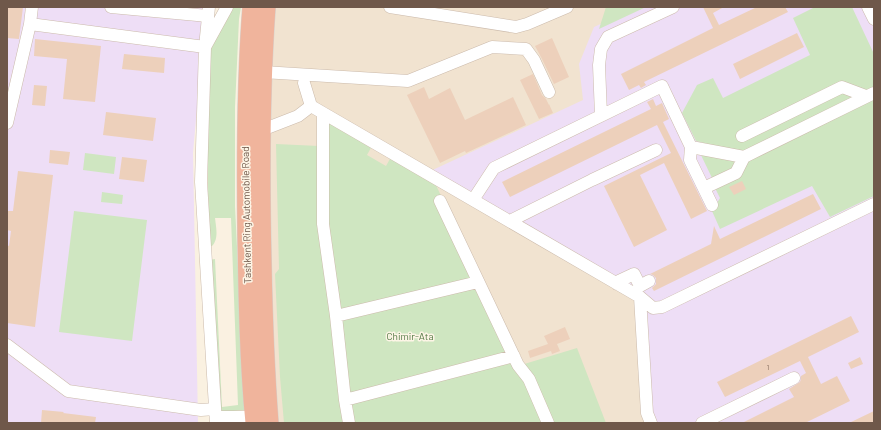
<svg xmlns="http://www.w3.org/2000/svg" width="881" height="430" viewBox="0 0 881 430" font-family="Barlow,sans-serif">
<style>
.residential{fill:#f1e3d0}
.education{fill:#eedef6}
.green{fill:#cfe6c1}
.building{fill:#edd0bb}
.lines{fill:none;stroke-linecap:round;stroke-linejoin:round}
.minor-casing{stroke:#ccbbac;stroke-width:13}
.highway-casing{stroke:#d7d0cc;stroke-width:18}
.minor{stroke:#fff;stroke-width:12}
.highway{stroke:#f0b49c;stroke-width:17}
.labels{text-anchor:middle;stroke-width:3;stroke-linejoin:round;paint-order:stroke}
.number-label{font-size:8px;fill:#8e7666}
.street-label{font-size:10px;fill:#6f584a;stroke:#fdf5e6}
.park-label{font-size:10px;fill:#547a46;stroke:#fdf5e6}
</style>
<rect width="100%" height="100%" fill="#faf1e1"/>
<path class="residential" d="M267 7H874V423H270Z"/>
<path class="education" d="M7 7H206L193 153 198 423H7Z
M638 7H874V423H645L641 413 636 299 424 174 583 100 579 64 594 27Z"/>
<path class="green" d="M231 7H241L239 19 235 107V206L245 410 222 412 218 408 209 260 215 259 222 407 238 405 231 218H215C216 227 219 239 212 246H209L208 187 207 132 209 59 211 47Z
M606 7H646L599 29Z
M815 7H852L874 54V88L742 153 696 141 682 113 697 85 713 78 723 98 810 55 793 18Z
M874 96V196L830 217 812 186 720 229 712 211 720 198 715 188 745 161Z
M320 115 372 146 367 155 386 166 391 157 435 183 521 365 577 348 606 423H284L280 377 275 274 279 269 276 144 319 146Z
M85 153 116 157 114 174 83 170Z
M700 153 734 159 736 164 734 169 713 180Z
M102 192 123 195 122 204 101 202Z
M74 211 147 220 132 341 59 332Z"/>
<path class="building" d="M7 7H23L19 39 7 38Z
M703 7H724L713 13 719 25 757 7H785L788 12 644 82 646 85 641 88 639 85 629 90 621 74 713 28Z
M797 33 804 47 740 79 733 64Z
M552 38 569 77 554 84 541 57 535 46Z
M35 39 101 46 95 102 63 99 67 59 34 56Z
M124 54 165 58 164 73 122 69Z
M533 74 542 95 546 99 549 105V104L553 113 539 119 520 80Z
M34 85 47 86 45 106 32 105Z
M424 87 429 99 450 88 465 120 513 97 526 125 466 153 465 151 440 163 407 95Z
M653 99 656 106 662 103 669 119 663 122 707 211 691 219 664 163 640 175 667 230 634 247 604 186 671 153 657 125 510 197 502 182 651 109 647 102Z
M106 112 156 118 153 141 103 135Z
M50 150 70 152 68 165 49 163Z
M122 157 147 160 144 182 119 179Z
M18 171 53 175 35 327 7 323V245L9 246 11 231 7 230V211H13Z
M742 181 746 189 734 195 729 187Z
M813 194 821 209 654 291 652 288 656 284V278L653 275 650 274 711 244 714 226 720 239Z
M851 316 859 332 808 357 821 384 837 376 850 401 805 423H742L794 397 789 389 800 382 801 379V376L806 373 800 361 725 397 717 382Z
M565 327 570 339 557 344 560 351 552 354 551 351 530 358 528 351 548 344 544 336Z
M860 357 863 364 851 369 848 363Z
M42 410 64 412 63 413 96 417 95 423H41Z
M874 411V423H849Z"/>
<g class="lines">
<g class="minor-casing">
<path id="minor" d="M111 7 208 16
M390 7 516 27 527 24 567 7
M868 7 874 19
M30 24 205 47 209 7
M263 72 408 81 492 47 526 49 534 60 549 92
M304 83 311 106 640 297 653 308 662 307 874 204
M323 113V224L336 316 345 400 349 423
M601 115 599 65 601 49 608 37 673 7
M7 123 30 24 32 7
M262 130 298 116 311 106
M742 136 842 87 866 96
M691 147 744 157
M704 188 736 173 744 157 874 93
M473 200 494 168 662 86 691 147 690 160 712 205
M440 201 518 365 529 379 548 423
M510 221 592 180 656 150
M617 284 619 281 634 274 640 286 649 281
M640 297 647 413 651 423
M336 316 478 282
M7 345 68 391 201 410 215 409
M345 400 514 356
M216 417H254
M216 423 201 182 205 47 227 7
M702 423 794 378"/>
</g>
<g class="highway-casing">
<path id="highway" d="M251 7C245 83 245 159 246 235 247 298 248 360 254 423
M267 7C261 92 261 177 263 262 264 316 266 370 270 423"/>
</g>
<use href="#minor" class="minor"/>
<use href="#highway" class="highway"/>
</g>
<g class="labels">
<g class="number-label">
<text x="768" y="370">1</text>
</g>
<g class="street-label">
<text transform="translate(246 215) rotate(-91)" y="4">Tashkent Ring Automobile Road</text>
</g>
<g class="park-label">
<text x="410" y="340">Chimir-Ata</text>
</g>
</g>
<rect width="881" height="430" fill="none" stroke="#6f584a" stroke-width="16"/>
</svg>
